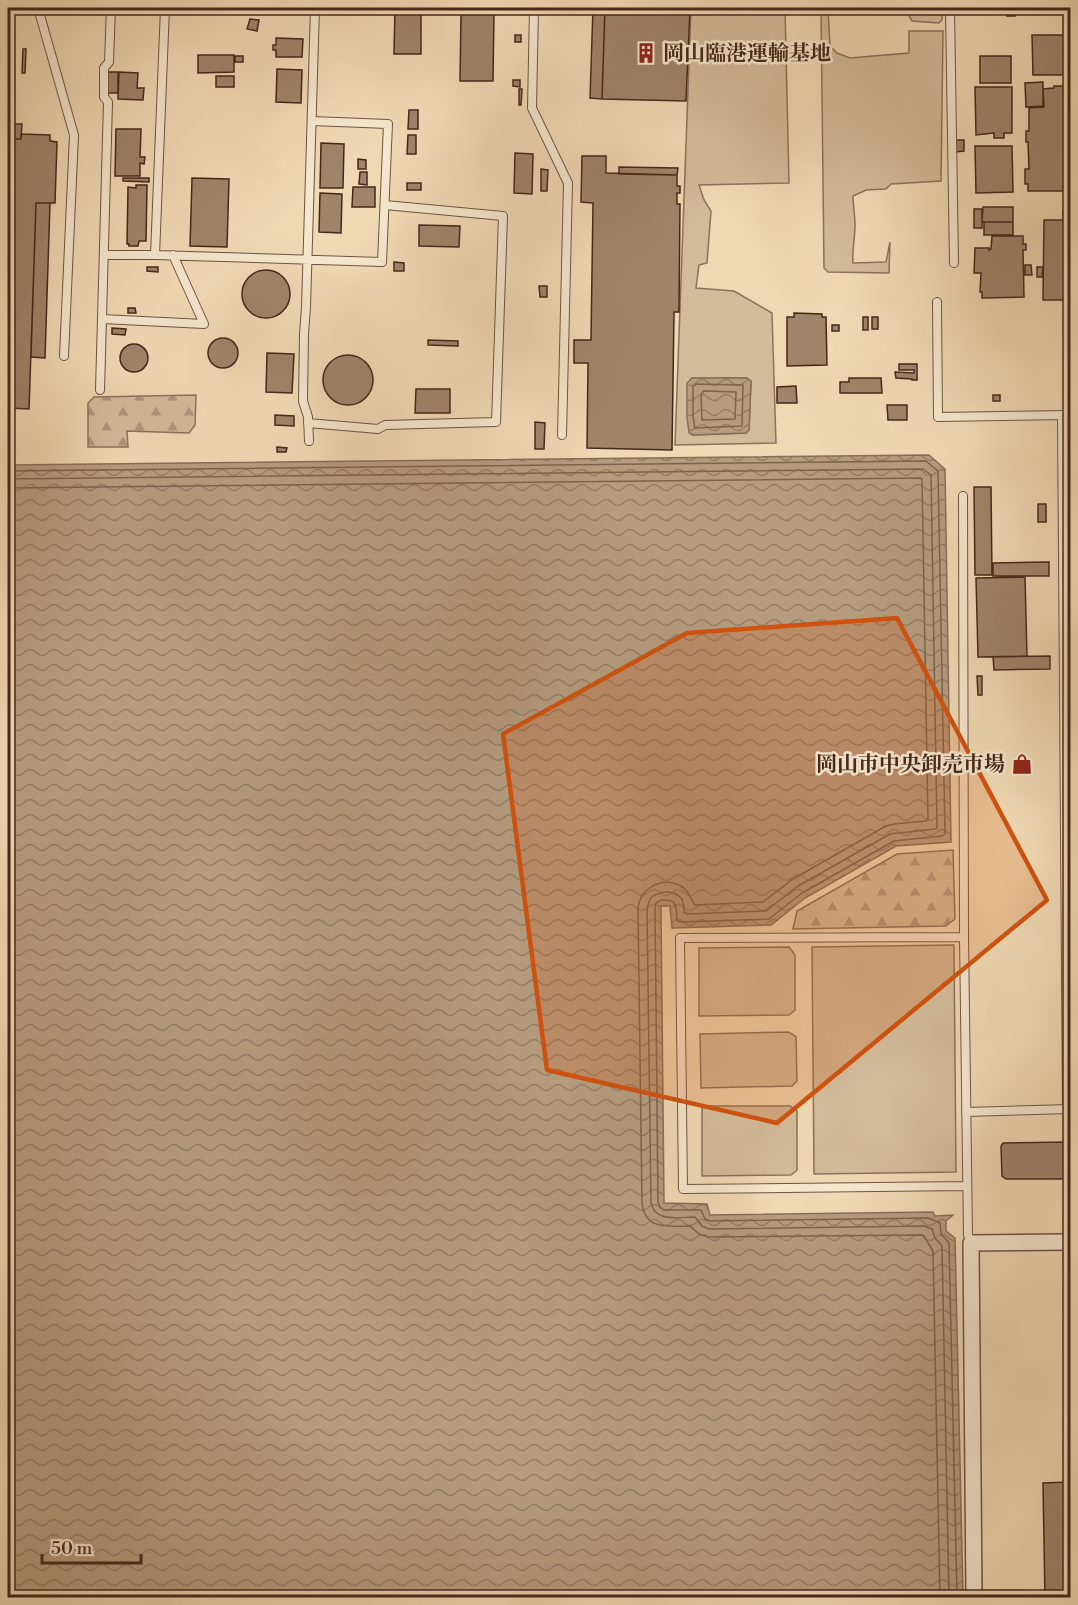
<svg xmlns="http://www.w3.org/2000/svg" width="1078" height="1605" font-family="'Libre Bodoni','Noto Serif JP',serif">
<defs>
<pattern id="forest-firs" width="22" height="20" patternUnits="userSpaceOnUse" patternTransform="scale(1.5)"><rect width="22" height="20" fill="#d2bb99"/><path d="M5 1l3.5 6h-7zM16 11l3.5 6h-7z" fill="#ac987c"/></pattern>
<pattern id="water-waves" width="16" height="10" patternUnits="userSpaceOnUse" patternTransform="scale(1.5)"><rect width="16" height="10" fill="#b59c7f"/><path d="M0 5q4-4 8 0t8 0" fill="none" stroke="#957f67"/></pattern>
</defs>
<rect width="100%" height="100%" fill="#efd9b3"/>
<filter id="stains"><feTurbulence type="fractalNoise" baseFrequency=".00333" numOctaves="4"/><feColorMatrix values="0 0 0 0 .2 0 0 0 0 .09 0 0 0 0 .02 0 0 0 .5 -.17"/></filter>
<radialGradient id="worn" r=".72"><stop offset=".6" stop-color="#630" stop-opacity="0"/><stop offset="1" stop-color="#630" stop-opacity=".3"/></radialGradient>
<path fill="#d2bb99" stroke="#8c715a" stroke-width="1.5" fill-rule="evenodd" d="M 691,8 L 785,8 L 789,183 L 699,185 L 704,200 L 711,211 L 707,263 L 699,265 L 696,288 L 734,291 L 772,313 L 776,443 L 675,445 ZM 692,378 L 747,378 L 751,381 L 749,430 L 746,433 L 693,435 Z
M 821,8 L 828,8 L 830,46 L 837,53 L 850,58 L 909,53 L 909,31 L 943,31 L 941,181 L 891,184 L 886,189 L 866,190 L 853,196 C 853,205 855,215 855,225 C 855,238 852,250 853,263 L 886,262 L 890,242 L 889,273 L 828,272 L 824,268 Z
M 909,8 L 942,8 L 942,20 L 939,23 L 912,21 L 909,16 Z
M 954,945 L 956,1172 L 814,1174 L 812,947 Z
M 789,947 L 795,955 L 795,1010 L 789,1015 L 699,1016 L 699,948 Z
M 789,1032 L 796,1037 L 797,1081 L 792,1086 L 701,1088 L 700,1034 Z
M 702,1106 L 790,1106 L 797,1111 L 797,1170 L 791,1175 L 702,1176 Z"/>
<path fill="url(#forest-firs)" stroke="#8c715a" stroke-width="1.5" d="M 196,395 L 195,425 L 189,433 L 127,431 L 128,447 L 88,447 L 88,403 L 94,397 Z
M 953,850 L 955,919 L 946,926 L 793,929 L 797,911 L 897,854 Z"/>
<path fill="url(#water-waves)" stroke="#886d57" stroke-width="1.5" d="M 692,378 L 747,378 L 751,381 L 749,430 L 746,433 L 693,435 L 689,433 L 687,417 L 687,383 Z
M 929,455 L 945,469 L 951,842 L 896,846 L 805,898 L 771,925 L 672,928 L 670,906 L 661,906 L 664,1203 L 707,1204 L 710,1215 L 933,1212 L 935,1216 L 953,1215 L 946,1221 L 946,1231 L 955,1238 L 963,1597 L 8,1597 L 8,465 Z"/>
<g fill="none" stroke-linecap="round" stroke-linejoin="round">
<path stroke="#7d624d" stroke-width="1.5" d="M 696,384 L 743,385 L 742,426 L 695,428 L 693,417 L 693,387 Z
M 704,391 L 736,392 L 735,419 L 702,420 L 701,394 Z
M 8,471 L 926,461 L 938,471 L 945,834 L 942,836 L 894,841 L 802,893 L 769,919 L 680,922 L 677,920 C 676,910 678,900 666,900 C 659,900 661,900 656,903 L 655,908 L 658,1202 L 660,1207 L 664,1210 L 701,1210 L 705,1219 L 711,1221 L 928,1218 L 940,1223 L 941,1234 L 949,1243 L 957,1598
M 8,479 L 923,469 L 931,475 L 937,828 L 935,829 L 890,834 L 798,886 L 766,911 L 687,914 L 684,912 C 684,907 684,902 681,898 C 673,889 657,891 650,899 L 647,908 L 651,1202 C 654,1223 679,1217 695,1217 L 702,1226 L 709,1229 L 925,1226 L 932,1229 L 935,1238 L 942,1246 L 949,1598
M 8,488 L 920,478 L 922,479 L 928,819 L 926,821 L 894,824 L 886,826 L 793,879 L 763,902 L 695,905 C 691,900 690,894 685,889 C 667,874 640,886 638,908 L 642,1203 C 645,1231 669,1226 690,1226 L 699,1234 L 708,1237 L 922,1235 L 924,1236 L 933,1251 L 940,1598"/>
</g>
<path fill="#9d846a" stroke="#45271b" stroke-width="1.5" d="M 258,8 L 282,8 L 273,11 L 267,11 Z
M 395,8 L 421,8 L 421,54 L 394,54 Z
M 593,8 L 605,8 L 602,99 L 590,98 Z
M 605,8 L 690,8 L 686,101 L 602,99 Z
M 997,8 L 1023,8 L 1023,10 L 997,11 Z
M 1007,11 L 1015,11 L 1015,16 L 1007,16 Z
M 461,13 L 494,13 L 493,81 L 460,81 Z
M 250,19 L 259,20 L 257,31 L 247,29 Z
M 515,35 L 521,35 L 521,42 L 515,42 Z
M 1032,35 L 1067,35 L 1067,75 L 1033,75 Z
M 276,38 L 303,39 L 302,57 L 276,57 L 276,50 L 273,50 L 273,45 L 276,45 Z
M 23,49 L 26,49 L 25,73 L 22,73 Z
M 198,55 L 234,55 L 234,72 L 198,73 Z
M 235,56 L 243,56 L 243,62 L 235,62 Z
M 980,56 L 1011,56 L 1011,83 L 980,83 Z
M 277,69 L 302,70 L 301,103 L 276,102 Z
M 107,72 L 118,72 L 118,93 L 107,93 Z
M 119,72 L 138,73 L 137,88 L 144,88 L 143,100 L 118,99 Z
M 216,76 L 234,76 L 234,87 L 216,87 Z
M 513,80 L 520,80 L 520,87 L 513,86 Z
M 1043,82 L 1043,106 L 1026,107 L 1025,83 Z
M 1054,86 L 1070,86 L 1070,191 L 1028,191 L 1028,184 L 1025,184 L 1025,169 L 1029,169 L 1028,142 L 1026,142 L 1026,131 L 1029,131 L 1029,108 L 1044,107 L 1043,89 L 1054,88 Z
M 975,87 L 1012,87 L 1012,133 L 1004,133 L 1004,138 L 994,138 L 994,133 L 976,135 Z
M 519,89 L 522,89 L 521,105 L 519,105 Z
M 409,110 L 418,110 L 418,129 L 408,129 Z
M 8,124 L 22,124 L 21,139 L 8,139 Z
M 116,129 L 141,129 L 140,157 L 145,157 L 144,164 L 140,163 L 140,176 L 115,176 Z
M 21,134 L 50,135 L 50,141 L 57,142 L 55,203 L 36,203 L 29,409 L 8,408 L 8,139 L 21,139 Z
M 408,135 L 416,135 L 416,154 L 407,154 Z
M 955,140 L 964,140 L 964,151 L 955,152 Z
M 321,143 L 344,144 L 343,188 L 320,188 Z
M 975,146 L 1012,146 L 1013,192 L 976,193 Z
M 515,153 L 533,154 L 532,194 L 514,193 Z
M 582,156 L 606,156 L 606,173 L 677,175 L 677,186 L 680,186 L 680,193 L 677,193 L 677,204 L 680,204 L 679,312 L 674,312 L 672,450 L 587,448 L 588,363 L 574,363 L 574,340 L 591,340 L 593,203 L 581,202 Z
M 358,159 L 366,160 L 366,169 L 358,169 Z
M 619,167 L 678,168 L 677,175 L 619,174 Z
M 541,169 L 548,170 L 547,191 L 541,191 Z
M 360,172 L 367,172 L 367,185 L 359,184 Z
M 123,178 L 149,178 L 149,182 L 123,181 Z
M 192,178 L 229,179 L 227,247 L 190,246 Z
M 407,183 L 421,183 L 421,190 L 407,190 Z
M 136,185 L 147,185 L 146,241 L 139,241 L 138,246 L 129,246 L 129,244 L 127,244 L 128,187 L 136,188 Z
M 353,187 L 375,187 L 375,207 L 352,207 Z
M 320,193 L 342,194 L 341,233 L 319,232 Z
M 36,203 L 50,203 L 45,358 L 31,357 Z
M 983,207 L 1013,207 L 1013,222 L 982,222 Z
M 974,209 L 982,209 L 982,228 L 974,228 Z
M 1063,211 L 1070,211 L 1070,220 L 1063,220 Z
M 1044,220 L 1070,220 L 1070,300 L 1043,300 Z
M 984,222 L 1013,222 L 1013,235 L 984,235 Z
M 419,225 L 460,226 L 459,247 L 419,246 Z
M 992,236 L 1023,236 L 1023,244 L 1026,244 L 1026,250 L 1023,250 L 1024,297 L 982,298 L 982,292 L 980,292 L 981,273 L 974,273 L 975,248 L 989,248 L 989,250 L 991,249 Z
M 394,262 L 404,263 L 404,271 L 394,271 Z
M 1025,265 L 1031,265 L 1032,275 L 1025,275 Z
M 147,267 L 158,267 L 158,272 L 147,271 Z
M 1037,267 L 1043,267 L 1042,277 L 1037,277 Z
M242 294a24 24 0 1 1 48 0a24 24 0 1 1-48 0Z
M 539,286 L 547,286 L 547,297 L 540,297 Z
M 128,308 L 135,308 L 136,313 L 128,313 Z
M 794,313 L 822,314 L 822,317 L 826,317 L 827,365 L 787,366 L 787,317 L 794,317 Z
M 863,317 L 868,317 L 868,330 L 863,330 Z
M 872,317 L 878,317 L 878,329 L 872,329 Z
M 832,325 L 839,325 L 839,331 L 832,331 Z
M 112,328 L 126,329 L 125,335 L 112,334 Z
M208 353a15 15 0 1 1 30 0a15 15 0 1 1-30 0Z
M 428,340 L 458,341 L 458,346 L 428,345 Z
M120 358a14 14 0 1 1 28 0a14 14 0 1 1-28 0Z
M 267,353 L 294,354 L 292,393 L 266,392 Z
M323 380a25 25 0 1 1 50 0a25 25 0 1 1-50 0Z
M 899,364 L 917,364 L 917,380 L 912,380 L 912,379 L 896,378 L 895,372 L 914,373 L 914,370 L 899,370 Z
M 849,378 L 881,378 L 882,393 L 840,393 L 840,382 L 849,382 Z
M 796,386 L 797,403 L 777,403 L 777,387 Z
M 416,389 L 450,389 L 450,413 L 415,413 Z
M 993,395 L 1000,395 L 1000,401 L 993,401 Z
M 887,405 L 907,405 L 907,420 L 888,420 Z
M 275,415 L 294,416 L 294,426 L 275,425 Z
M 535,422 L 545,423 L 544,449 L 535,449 Z
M 277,447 L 287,448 L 286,452 L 277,452 Z
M 974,487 L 991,487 L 992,575 L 975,575 Z
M 1038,504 L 1046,504 L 1046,522 L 1038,522 Z
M 1049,562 L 1049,576 L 993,576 L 993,563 Z
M 1025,577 L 1027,656 L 978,657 L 976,578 Z
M 1050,656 L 1050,669 L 994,670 L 993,657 Z
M 977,676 L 982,676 L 982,695 L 978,695 Z
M 1070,1142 L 1070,1179 L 1006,1179 L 1002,1176 L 1001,1146 L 1003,1143 Z
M 1070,1482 L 1070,1598 L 1045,1598 L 1043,1483 Z"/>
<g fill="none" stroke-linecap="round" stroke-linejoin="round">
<g stroke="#705441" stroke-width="10">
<path id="service" d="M 38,8 L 74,135 L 64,356
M 534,8 L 532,108 L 568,183 L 562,435
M 950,8 L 954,263
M 104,255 L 155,255 L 382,262 L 388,124 L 312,121
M 155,255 L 165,8
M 937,302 L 938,417 L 1070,415
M 102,319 L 204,324 L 173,255
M 100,390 L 108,102 L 104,97 L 104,68 L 109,62 L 111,8
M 1062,415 L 1067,1109
M 308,423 L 378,429 L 385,425 L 496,422 L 503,216 L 385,205
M 309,441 L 308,417 L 303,401 L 304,334 L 306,307 L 315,8
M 963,496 L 964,937 L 968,1235 L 971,1243
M 964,937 L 680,938 L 683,1189 L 967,1186
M 966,1112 L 1070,1109"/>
</g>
<g stroke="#705441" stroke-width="18">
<path id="minor" d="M 974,1598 L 971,1243 L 1070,1242"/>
</g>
<use href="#service" stroke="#f5e6ce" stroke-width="8"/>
<use href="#minor" stroke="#f5e6ce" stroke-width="15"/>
</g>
<path fill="#d0520e" fill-opacity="0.2" stroke="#d0520e" stroke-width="4.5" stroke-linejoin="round" d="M 897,618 L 1047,900 L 777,1123 L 547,1070 L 503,734 L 687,633 Z"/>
<defs>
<g id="building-bare" transform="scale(1.62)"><path d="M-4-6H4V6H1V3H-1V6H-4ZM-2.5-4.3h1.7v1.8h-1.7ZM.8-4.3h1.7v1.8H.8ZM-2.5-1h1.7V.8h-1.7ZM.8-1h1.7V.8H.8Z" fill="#8f2418" stroke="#f5e6ce" stroke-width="2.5" paint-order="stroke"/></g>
<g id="shop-bare" transform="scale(1.62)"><path d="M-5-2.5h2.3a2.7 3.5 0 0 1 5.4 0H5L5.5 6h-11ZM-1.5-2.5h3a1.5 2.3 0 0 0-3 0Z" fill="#8f2418" stroke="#f5e6ce" stroke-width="2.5" paint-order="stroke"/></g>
</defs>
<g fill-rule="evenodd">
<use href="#building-bare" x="646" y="53"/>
<use href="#shop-bare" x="1022" y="764"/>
</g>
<g text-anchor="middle" stroke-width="5" stroke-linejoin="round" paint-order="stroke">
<g font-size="21" font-weight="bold" fill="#45271b" stroke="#f5e6ce" text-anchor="start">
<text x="663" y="60">岡山臨港運輸基地</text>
<text x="1005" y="771" text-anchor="end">岡山市中央卸売市場</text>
</g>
</g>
<rect width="1078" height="1605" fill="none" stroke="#efd9b3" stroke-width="30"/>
<rect x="9" y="9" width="1060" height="1587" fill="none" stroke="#45271b" stroke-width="3"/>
<rect x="15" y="15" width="1048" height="1575" fill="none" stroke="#45271b" stroke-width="1.5"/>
<path d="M42 1554v9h99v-9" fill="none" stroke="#45271b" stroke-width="3"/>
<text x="51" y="1554" font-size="18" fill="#45271b" stroke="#f5e6ce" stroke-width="4.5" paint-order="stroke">50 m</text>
<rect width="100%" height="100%" filter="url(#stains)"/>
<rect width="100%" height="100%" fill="url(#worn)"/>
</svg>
